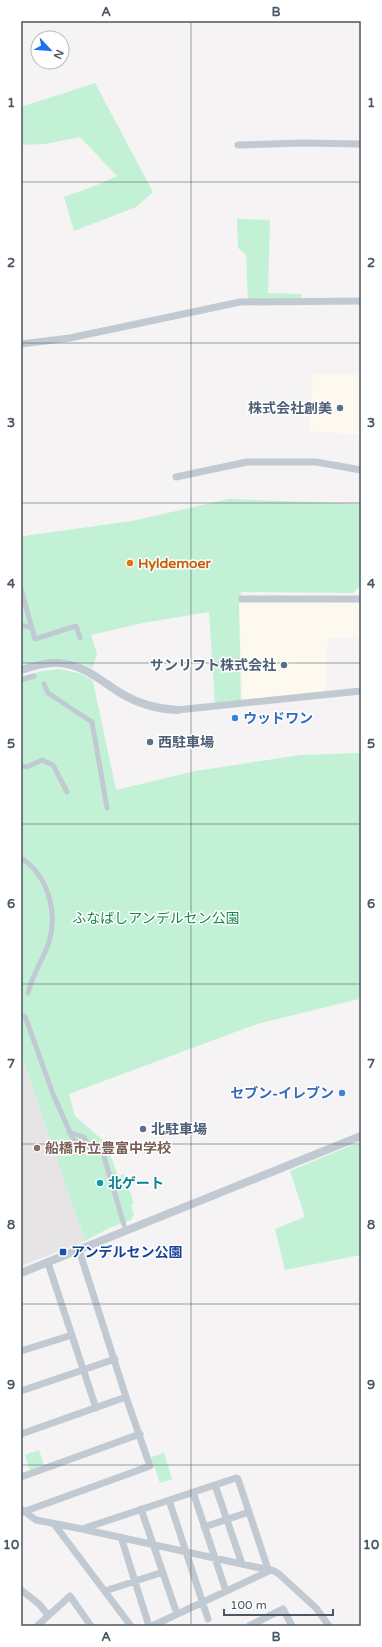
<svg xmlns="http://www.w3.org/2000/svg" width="382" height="1647" font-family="'Varela Round','Noto Sans JP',sans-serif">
<rect width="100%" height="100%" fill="#f5f3f3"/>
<path fill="#fdf9ef" d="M 313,374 L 361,375 L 361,435 L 309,431 Z
M 246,601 L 361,603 L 361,637 L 328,637 L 325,691 L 243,700 L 239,604 Z"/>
<path fill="#e6e4e5" d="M 21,1054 L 85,1241 L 21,1266 Z"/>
<path fill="#c3f1d5" d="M 95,83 L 153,192 L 136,207 L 74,231 L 64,197 L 97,185 L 117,176 L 80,137 L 45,144 L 21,145 L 21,107 Z
M 237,219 L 270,220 L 268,293 L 302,294 L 301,299 L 248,299 L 246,254 L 238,248 Z
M 229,499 L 361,504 L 361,585 L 353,593 L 241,592 L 239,604 L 241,703 L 215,704 L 209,612 L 143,623 L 91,635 L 97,654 L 92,668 C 66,656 47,658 21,665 L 21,537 L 31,535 L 132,521 Z
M 59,669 L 82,674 L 93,681 L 116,790 L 195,771 L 301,755 L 361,753 L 359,999 L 257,1024 L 69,1094 L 75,1116 L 106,1143 L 118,1176 L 124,1174 L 134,1204 L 131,1205 L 134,1214 L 131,1220 L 109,1228 L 85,1241 L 21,1054 L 21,676 L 43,671 Z
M 352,1145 L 361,1145 L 361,1255 L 285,1270 L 275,1229 L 305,1217 L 290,1171 Z
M 39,1450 L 44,1465 L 30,1470 L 25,1455 Z
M 164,1453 L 172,1479 L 160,1483 L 151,1457 Z"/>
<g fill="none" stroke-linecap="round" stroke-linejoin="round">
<path stroke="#c1cad2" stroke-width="5" d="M 21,589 L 35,639 L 76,626 L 80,638
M 21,625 L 32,628
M 21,680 L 34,676
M 44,684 L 48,693 L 92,722 L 107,808
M 21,766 L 27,767 L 42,760 L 53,765 L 67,792
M 21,858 C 48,875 58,913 49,942 C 43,960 32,975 28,993
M 25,1016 L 53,1094 L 73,1139 C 81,1147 94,1146 103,1153 L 124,1225
M 69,1132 L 84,1137 L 89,1147"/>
<path stroke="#c1cad2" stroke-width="7" d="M 238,145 L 303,143 L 361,144
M 21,344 L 70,338 L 240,302 L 361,301
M 176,477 L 247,462 L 316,462 L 361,470
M 242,599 L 361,599
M 177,710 L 361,691
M 79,1250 L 126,1397
M 48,1263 L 96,1408
M 21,1351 L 72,1335
M 21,1391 L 115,1359
M 21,1434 L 126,1397 L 150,1466 L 23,1512
M 21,1477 L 140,1434
M 215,1485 L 242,1564
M 193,1492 L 226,1591
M 169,1500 L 208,1619
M 21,1509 L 36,1520 L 82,1529 L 274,1571 L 279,1574 L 316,1608 L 329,1626
M 141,1509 L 177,1614
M 54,1524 L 131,1626
M 204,1527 L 249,1512
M 82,1529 L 236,1478 L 238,1479 L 268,1569
M 121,1537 L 149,1626
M 21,1590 L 39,1604 L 48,1615
M 105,1591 L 163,1572
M 37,1626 L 70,1596 L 91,1626
M 152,1626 L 271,1570
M 249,1626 L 283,1609 L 292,1626"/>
<path stroke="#c1cad2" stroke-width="8" d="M 21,670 C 34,666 47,662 60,663 C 85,665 102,682 122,694 C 139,704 158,709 177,710
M 21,1273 L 361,1136"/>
</g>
<path fill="none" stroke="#4a5661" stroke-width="1" stroke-opacity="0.55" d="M 191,21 L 191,1626M 21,182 L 361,182M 21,343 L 361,343M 21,503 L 361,503M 21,663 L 361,663M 21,824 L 361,824M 21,984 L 361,984M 21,1144 L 361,1144M 21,1304 L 361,1304M 21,1465 L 361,1465"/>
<g fill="#5c6f8a" stroke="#fff" stroke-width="1.5">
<circle cx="340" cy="408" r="4"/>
<circle cx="284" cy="665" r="4"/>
<circle cx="150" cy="742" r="4"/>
<circle cx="143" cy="1129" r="4"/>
</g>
<circle fill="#e8710a" stroke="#fff" stroke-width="1.5" cx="130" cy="563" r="4"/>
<g fill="#3f7fe0" stroke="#fff" stroke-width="1.5">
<circle cx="235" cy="718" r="4"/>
<circle cx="342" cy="1093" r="4"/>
</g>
<circle fill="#8d6e63" stroke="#fff" stroke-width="1.5" cx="37" cy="1148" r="4"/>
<circle fill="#0f9aa8" stroke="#fff" stroke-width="1.5" cx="100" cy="1183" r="4"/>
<rect fill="#1a4fb4" stroke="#fff" stroke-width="1.5" x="59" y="1248" width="8" height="8" rx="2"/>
<g text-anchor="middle" stroke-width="3" stroke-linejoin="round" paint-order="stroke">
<g font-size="14" font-weight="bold" fill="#4e5e75" stroke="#fff" text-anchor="end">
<text x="332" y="413">株式会社創美</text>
<text x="276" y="670">サンリフト株式会社</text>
<text x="158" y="747" text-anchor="start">西駐車場</text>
<text x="151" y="1134" text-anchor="start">北駐車場</text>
</g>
<g font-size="14" font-weight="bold" fill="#c56008" stroke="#fff" text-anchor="start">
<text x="138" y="568">Hyldemoer</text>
</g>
<g font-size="14" font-weight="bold" fill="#366cbe" stroke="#fff" text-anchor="start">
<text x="243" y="723">ウッドワン</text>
<text x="334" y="1098" text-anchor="end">セブン-イレブン</text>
</g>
<g font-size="14" fill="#17864f" stroke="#fff">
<text x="156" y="923">ふなばしアンデルセン公園</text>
</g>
<g font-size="14" font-weight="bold" fill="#785e54" stroke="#fff" text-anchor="start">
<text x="45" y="1153">船橋市立豊富中学校</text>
</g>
<g font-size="14" font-weight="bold" fill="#0d838f" stroke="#fff" text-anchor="start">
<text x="108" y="1188">北ゲート</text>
</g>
<g font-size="14" font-weight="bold" fill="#164399" stroke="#fff" text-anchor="start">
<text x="71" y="1257">アンデルセン公園</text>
</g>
</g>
<rect width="382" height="1647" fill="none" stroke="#ffffff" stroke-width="44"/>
<g transform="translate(50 50) rotate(116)"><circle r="19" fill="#ffffff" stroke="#b7bbc0"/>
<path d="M0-3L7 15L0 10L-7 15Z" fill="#1a73e8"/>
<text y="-6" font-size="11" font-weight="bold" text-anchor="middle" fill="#4a5661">N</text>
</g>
<path d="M224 1609v6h109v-6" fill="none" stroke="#4a5661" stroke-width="2"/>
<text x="230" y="1609" font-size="12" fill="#4a5661" stroke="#ffffff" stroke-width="3" paint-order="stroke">100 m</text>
<rect x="22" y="22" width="338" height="1603" fill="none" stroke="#4a5661" stroke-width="1.5"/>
<g font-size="13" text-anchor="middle" font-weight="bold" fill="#4a5661">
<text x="106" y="16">A</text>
<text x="276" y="16">B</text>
<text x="11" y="107">1</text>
<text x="371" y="107">1</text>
<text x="11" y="267">2</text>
<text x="371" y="267">2</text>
<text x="11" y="427">3</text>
<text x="371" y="427">3</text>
<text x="11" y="588">4</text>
<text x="371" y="588">4</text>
<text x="11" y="748">5</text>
<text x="371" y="748">5</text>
<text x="11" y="908">6</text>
<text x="371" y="908">6</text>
<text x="11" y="1068">7</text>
<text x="371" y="1068">7</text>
<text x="11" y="1229">8</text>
<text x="371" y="1229">8</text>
<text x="11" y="1389">9</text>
<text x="371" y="1389">9</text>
<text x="11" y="1549">10</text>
<text x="371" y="1549">10</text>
<text x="106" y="1641">A</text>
<text x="276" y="1641">B</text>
</g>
</svg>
